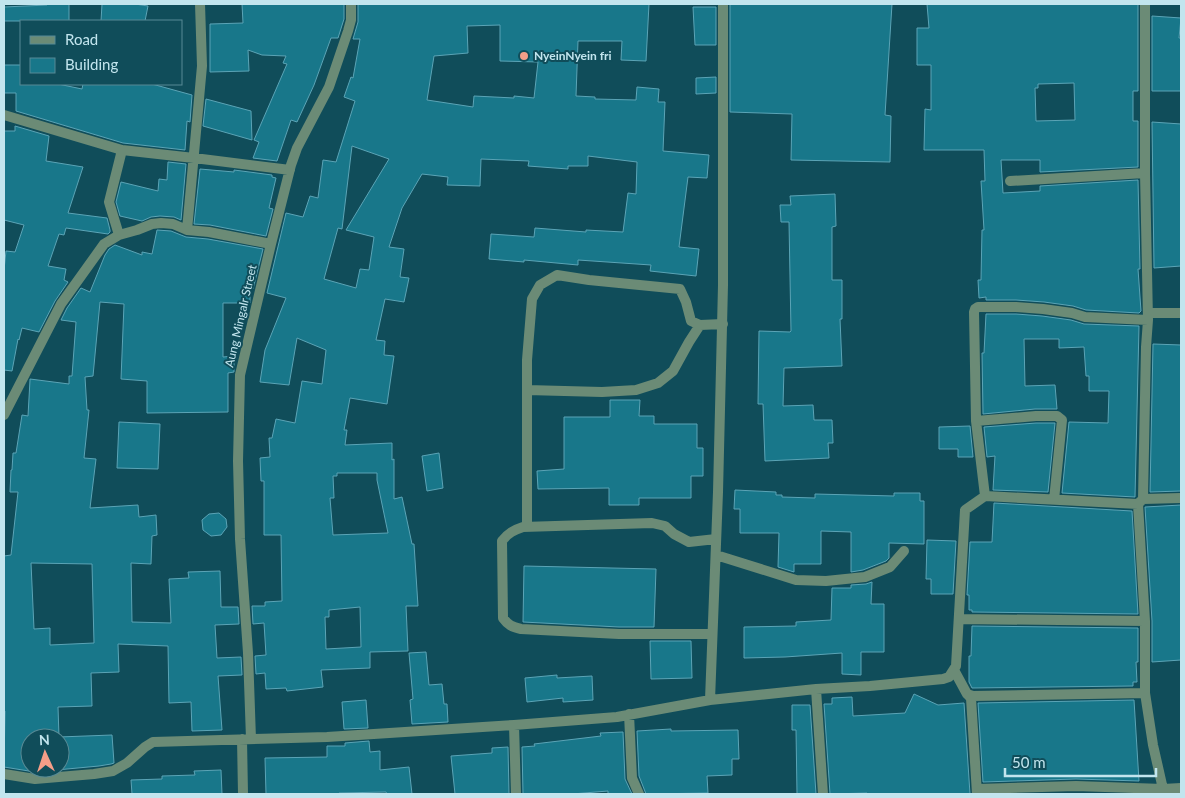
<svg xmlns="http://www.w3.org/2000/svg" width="1185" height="798" font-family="Lato,sans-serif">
<rect width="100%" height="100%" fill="#104d5a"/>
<path fill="#18778a" stroke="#5ba4b6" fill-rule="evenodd" d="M 47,4 L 69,4 L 69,21 L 4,21 L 4,7 L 47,5 Z
M 102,4 L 135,4 L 148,6 L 145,21 L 101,21 Z
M 242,4 L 344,4 L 344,19 L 338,38 L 331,38 L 314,85 L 297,122 L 291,120 L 277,161 L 253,158 L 259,142 L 254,140 L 287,64 L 283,63 L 286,56 L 262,55 L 248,50 L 249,71 L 210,72 L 210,24 L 243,23 Z
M 358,4 L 649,4 L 646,61 L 621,60 L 622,41 L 578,41 L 576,96 L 595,97 L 595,99 L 636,100 L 637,87 L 659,89 L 658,102 L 665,102 L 663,151 L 709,155 L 707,178 L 688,177 L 679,247 L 699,249 L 696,276 L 650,271 L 651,265 L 578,260 L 578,265 L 524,260 L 524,262 L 489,259 L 491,234 L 534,237 L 535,228 L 586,232 L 586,230 L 623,232 L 628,193 L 636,194 L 637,162 L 588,156 L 588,166 L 568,166 L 568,169 L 528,166 L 529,161 L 481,159 L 480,186 L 447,185 L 448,177 L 422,174 L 402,208 L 389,247 L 404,249 L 400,277 L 409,278 L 404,302 L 385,299 L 376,340 L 385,341 L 384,355 L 394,356 L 387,404 L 350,398 L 344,430 L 347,430 L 345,445 L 392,443 L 392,460 L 394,459 L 394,499 L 402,497 L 412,544 L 414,544 L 418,606 L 406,606 L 408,651 L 370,652 L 370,668 L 321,670 L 323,687 L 287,691 L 286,688 L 266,689 L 265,673 L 256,674 L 255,656 L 266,655 L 264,623 L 253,624 L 252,606 L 265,606 L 265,602 L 282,601 L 281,535 L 264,535 L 264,481 L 261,481 L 260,458 L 270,457 L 269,438 L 272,438 L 276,419 L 295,423 L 302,381 L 322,384 L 326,350 L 297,338 L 289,385 L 260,382 L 265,350 L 286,298 L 267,293 L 286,213 L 303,217 L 310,196 L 318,198 L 323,160 L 336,162 L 355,101 L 344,97 L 351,77 L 353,78 L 360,39 L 353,39 L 358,22 ZM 500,25 L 500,61 L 538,62 L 534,98 L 514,96 L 514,98 L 474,96 L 473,107 L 427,100 L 434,56 L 468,53 L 467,26 ZM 352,146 L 389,159 L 346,230 L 374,237 L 369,270 L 360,269 L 356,288 L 324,279 L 338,228 L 342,229 ZM 337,473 L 377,473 L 377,480 L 388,533 L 333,535 L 330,498 L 334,498 L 333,476 L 337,476 ZM 360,607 L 361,647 L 326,649 L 325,617 L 329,617 L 329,610 Z
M 730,4 L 892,4 L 885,115 L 891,116 L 890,162 L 791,160 L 792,114 L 730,112 Z
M 927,4 L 1138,4 L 1138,91 L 1133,91 L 1133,121 L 1138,121 L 1138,167 L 1040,172 L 1040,160 L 1001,160 L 1003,193 L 1040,191 L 1040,186 L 1138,180 L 1140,269 L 1138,269 L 1141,311 L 1139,313 L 1086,310 L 1073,306 L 1044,302 L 1016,300 L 986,300 L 986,297 L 979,298 L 978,280 L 981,280 L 982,230 L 984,230 L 981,181 L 985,181 L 984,150 L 924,150 L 925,109 L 931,110 L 931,65 L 917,65 L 917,28 L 929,28 ZM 1074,83 L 1075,120 L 1036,121 L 1035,88 L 1038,88 L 1038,84 Z
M 693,7 L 716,7 L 716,45 L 695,45 Z
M 1152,16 L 1181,18 L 1179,38 L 1181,38 L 1181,91 L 1152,91 Z
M 4,65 L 21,65 L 21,84 L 58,84 L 82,89 L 83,84 L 152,84 L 192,95 L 190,122 L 187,121 L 185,150 L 123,143 L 16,111 L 16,93 L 4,93 Z
M 716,77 L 716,93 L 696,94 L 696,78 Z
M 206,99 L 251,111 L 252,140 L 203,126 Z
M 1152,122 L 1181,124 L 1181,266 L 1154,268 Z
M 15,126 L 49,136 L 46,161 L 83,167 L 68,213 L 107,218 L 110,230 L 110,232 L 108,234 L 66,228 L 64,235 L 59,234 L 48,266 L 66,269 L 64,280 L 68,282 L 55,301 L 39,332 L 22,328 L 19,340 L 18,339 L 12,371 L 4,370 L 4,270 L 6,251 L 15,252 L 24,225 L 4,220 L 4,131 L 15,131 Z
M 168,162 L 186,164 L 181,220 L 174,217 L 160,216 L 151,217 L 142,221 L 120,216 L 116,202 L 121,182 L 158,191 L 159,179 L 167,180 Z
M 200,169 L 234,172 L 234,170 L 272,175 L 272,177 L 276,178 L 269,208 L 273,209 L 266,236 L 210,225 L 194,224 Z
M 835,194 L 836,226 L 832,227 L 832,280 L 842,280 L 842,319 L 840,319 L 842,366 L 784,368 L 783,406 L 813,405 L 814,420 L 832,420 L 833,443 L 828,443 L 829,458 L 765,461 L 763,404 L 758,404 L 759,331 L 790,332 L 791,331 L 789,222 L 781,222 L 780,205 L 791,205 L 790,196 Z
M 157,230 L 171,231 L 186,237 L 208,239 L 263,249 L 253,289 L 250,288 L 250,303 L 223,303 L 223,357 L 234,356 L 234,372 L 228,373 L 228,412 L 147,413 L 147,381 L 121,379 L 124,304 L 100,302 L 93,376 L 85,377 L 87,410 L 89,410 L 84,458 L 96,459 L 90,508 L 138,505 L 139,517 L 156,515 L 157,535 L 152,536 L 151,564 L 131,563 L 132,622 L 171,623 L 169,579 L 189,578 L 188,572 L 220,571 L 221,607 L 238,607 L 239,624 L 215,625 L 217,658 L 241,657 L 242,675 L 218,676 L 222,730 L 192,731 L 191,702 L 169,703 L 168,646 L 118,644 L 119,672 L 91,673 L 92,706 L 58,707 L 59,737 L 112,735 L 114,763 L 111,764 L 99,766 L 35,772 L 4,767 L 5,711 L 4,711 L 4,556 L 11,555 L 18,492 L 10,492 L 11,470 L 12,470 L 13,453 L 16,453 L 22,415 L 28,416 L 30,380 L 30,379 L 69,384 L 69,376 L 72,376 L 76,322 L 61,320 L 67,308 L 81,288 L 90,292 L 105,255 L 109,249 L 115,245 L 142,255 L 142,252 L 152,254 ZM 31,563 L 92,564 L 94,643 L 50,645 L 50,628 L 34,629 ZM 30,738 L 60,738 L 60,768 L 30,768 Z
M 986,314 L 1016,314 L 1042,316 L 1071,320 L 1084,324 L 1139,326 L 1135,497 L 1062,493 L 1069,422 L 1108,423 L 1109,391 L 1089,391 L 1089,376 L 1086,376 L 1084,347 L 1059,348 L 1059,339 L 1024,339 L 1025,386 L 1055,385 L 1057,409 L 1035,409 L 983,414 L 982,353 L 984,353 Z
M 1153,344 L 1181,345 L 1181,491 L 1150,492 Z
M 610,400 L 640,400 L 639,416 L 654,416 L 654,424 L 697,424 L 697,448 L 703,448 L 703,476 L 691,476 L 691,498 L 639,498 L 639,505 L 609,505 L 609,488 L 538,489 L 537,471 L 564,469 L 564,417 L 610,417 Z
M 119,422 L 160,424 L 158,469 L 117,468 Z
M 1036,423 L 1055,423 L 1048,492 L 993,490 L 995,456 L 987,457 L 984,427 Z
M 970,426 L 973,457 L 958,457 L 958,449 L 939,449 L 939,427 Z
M 439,453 L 443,488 L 427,491 L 422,456 Z
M 735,490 L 776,492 L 776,495 L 782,495 L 782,497 L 815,498 L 815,494 L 894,496 L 894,493 L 920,493 L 920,501 L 924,501 L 924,544 L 889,543 L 889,558 L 886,561 L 863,570 L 851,572 L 851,532 L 821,531 L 821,564 L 794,564 L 794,572 L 778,567 L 779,533 L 740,533 L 740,509 L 734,509 Z
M 994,503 L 1132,511 L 1138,614 L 972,612 L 972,610 L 969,610 L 969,595 L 967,595 L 970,542 L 992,542 Z
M 1181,505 L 1181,660 L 1152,662 L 1152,621 L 1145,507 Z
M 219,513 L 226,519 L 227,527 L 221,535 L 211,536 L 203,530 L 202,520 L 209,514 Z
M 927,540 L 956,541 L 953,594 L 931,594 L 931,579 L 926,579 Z
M 524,566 L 656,569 L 654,627 L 619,627 L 523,622 Z
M 872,582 L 871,604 L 884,604 L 884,652 L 861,652 L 861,675 L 842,674 L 842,653 L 785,657 L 744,658 L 744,627 L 796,626 L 796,622 L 831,620 L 832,588 L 851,588 L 851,585 L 866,584 Z
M 972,626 L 1138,628 L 1138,662 L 1136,662 L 1137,682 L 1133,682 L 1133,686 L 972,688 L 969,682 L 969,656 L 971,656 Z
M 650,641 L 691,641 L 692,678 L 651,679 Z
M 426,652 L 429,685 L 442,684 L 444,704 L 447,704 L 448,722 L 412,724 L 410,700 L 413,699 L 409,653 Z
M 557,675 L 557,678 L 592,676 L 593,700 L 563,702 L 563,698 L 527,702 L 525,678 Z
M 914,694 L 938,705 L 964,703 L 970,794 L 867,794 L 867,793 L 830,794 L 824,704 L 832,704 L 832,698 L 852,697 L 853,716 L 905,713 Z
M 366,700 L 368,728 L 344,729 L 342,702 Z
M 1134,700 L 1139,781 L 1076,779 L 983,782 L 978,703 Z
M 792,705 L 810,705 L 816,794 L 797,794 L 796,730 L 792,730 Z
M 671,729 L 671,731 L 738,730 L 739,759 L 732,759 L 732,775 L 707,776 L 708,793 L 646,794 L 639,776 L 637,731 Z
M 623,732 L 625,779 L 632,794 L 608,794 L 608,791 L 572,794 L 523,794 L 522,747 L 535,746 L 534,744 L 601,736 L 600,733 Z
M 369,741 L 370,752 L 380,751 L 380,770 L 409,767 L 412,794 L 387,794 L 386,792 L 339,793 L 339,794 L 266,794 L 265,758 L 327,757 L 327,746 L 345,746 L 345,743 Z
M 508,747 L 509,794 L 455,794 L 451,756 L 492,753 L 492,748 Z
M 221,770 L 222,794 L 132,794 L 131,780 L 162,779 L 162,776 L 195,775 L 194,771 Z"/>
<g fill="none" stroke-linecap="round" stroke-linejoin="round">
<path stroke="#6b8b76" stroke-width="10" d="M 1145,4 L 1145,173 L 1148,320 L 1146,347 L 1143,499 L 1138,504 L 1145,621 L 1145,693 L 1153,745 L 1163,789
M 4,115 L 122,150 L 109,202 L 119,235
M 122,150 L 194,158 L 290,170
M 1010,181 L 1145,173
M 187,230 L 202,66 L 200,4
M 1148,313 L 1181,313
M 527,390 L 602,392 L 636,390 L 658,383 L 673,371 L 689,342 L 700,325
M 4,415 L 61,304 L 104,244 L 119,235 L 137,230 L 152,224 L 161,223 L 173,224 L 187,230 L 209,232 L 271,244
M 976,421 L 1036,416 L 1057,416 L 1062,420 L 1054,500
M 985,496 L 976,421 L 974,312 L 975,309 L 978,307 L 1016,307 L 1043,309 L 1072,313 L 1085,317 L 1148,320
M 1143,499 L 1181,498
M 527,527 L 527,360 L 532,299 L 540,285 L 557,275 L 589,280 L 680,289 L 686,302 L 691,321 L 700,325 L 723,324
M 716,555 L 796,580 L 826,581 L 865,577 L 890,567 L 904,551
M 959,619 L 1145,621
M 712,634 L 619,634 L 521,629 C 512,627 508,625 503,618 L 502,541 C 508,533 514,530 523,527 L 652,523 L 665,526 L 674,534 L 689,542 L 716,539
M 954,670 L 967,694
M 816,689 L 823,794
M 710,700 L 718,492 L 723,285 L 723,4
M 629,714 L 632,778 L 639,794
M 514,725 L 516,794
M 242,739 L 243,794
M 251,739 L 248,653 L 240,539 L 238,461 L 240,375 L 271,244 L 291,165 L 297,148 L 329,87 L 348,31 L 351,20 L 351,4
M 4,774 L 35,779 L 94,774 L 113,771 L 127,763 L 145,747 L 153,742 L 327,737 L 514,725 L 617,717 L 710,700 L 816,689 L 870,686 L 943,679 L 949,677 L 956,666 L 965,510 L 985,496 L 1138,504
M 977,789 L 1076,786 L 1163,789 L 1181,788
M 977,794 L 971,698 L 967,694 L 973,696 L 1145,693"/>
</g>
<circle fill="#f49e88" stroke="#104d5a" stroke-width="2" cx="524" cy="56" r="5"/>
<g text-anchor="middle" stroke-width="4" stroke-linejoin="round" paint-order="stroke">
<g font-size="12" font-weight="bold" fill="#c2e5ee" stroke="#104d5a" text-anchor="start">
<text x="534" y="60">NyeinNyein fri</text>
</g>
<g font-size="12" fill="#c2e5ee" stroke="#104d5a">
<text transform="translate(241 316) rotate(-77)" y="4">Aung Mingalr Street</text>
</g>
</g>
<rect width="1185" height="798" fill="none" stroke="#c2e5ee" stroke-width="10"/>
<rect x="20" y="20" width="162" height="65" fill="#104d5a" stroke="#578a95"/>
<rect x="30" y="36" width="25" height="8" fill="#6b8b76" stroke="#578a95"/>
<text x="65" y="45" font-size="15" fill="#c2e5ee">Road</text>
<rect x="30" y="58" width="25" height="15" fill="#18778a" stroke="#578a95"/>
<text x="65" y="70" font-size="15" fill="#c2e5ee">Building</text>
<g transform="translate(45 753) rotate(357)"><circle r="24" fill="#104d5a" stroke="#578a95"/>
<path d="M0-4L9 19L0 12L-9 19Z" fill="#f49e88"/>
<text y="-8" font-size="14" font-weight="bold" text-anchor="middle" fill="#c2e5ee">N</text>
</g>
<path d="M1005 768v8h151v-8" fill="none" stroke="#c2e5ee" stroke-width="2.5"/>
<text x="1012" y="768" font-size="15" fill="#c2e5ee" stroke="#104d5a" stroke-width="4" paint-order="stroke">50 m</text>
</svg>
